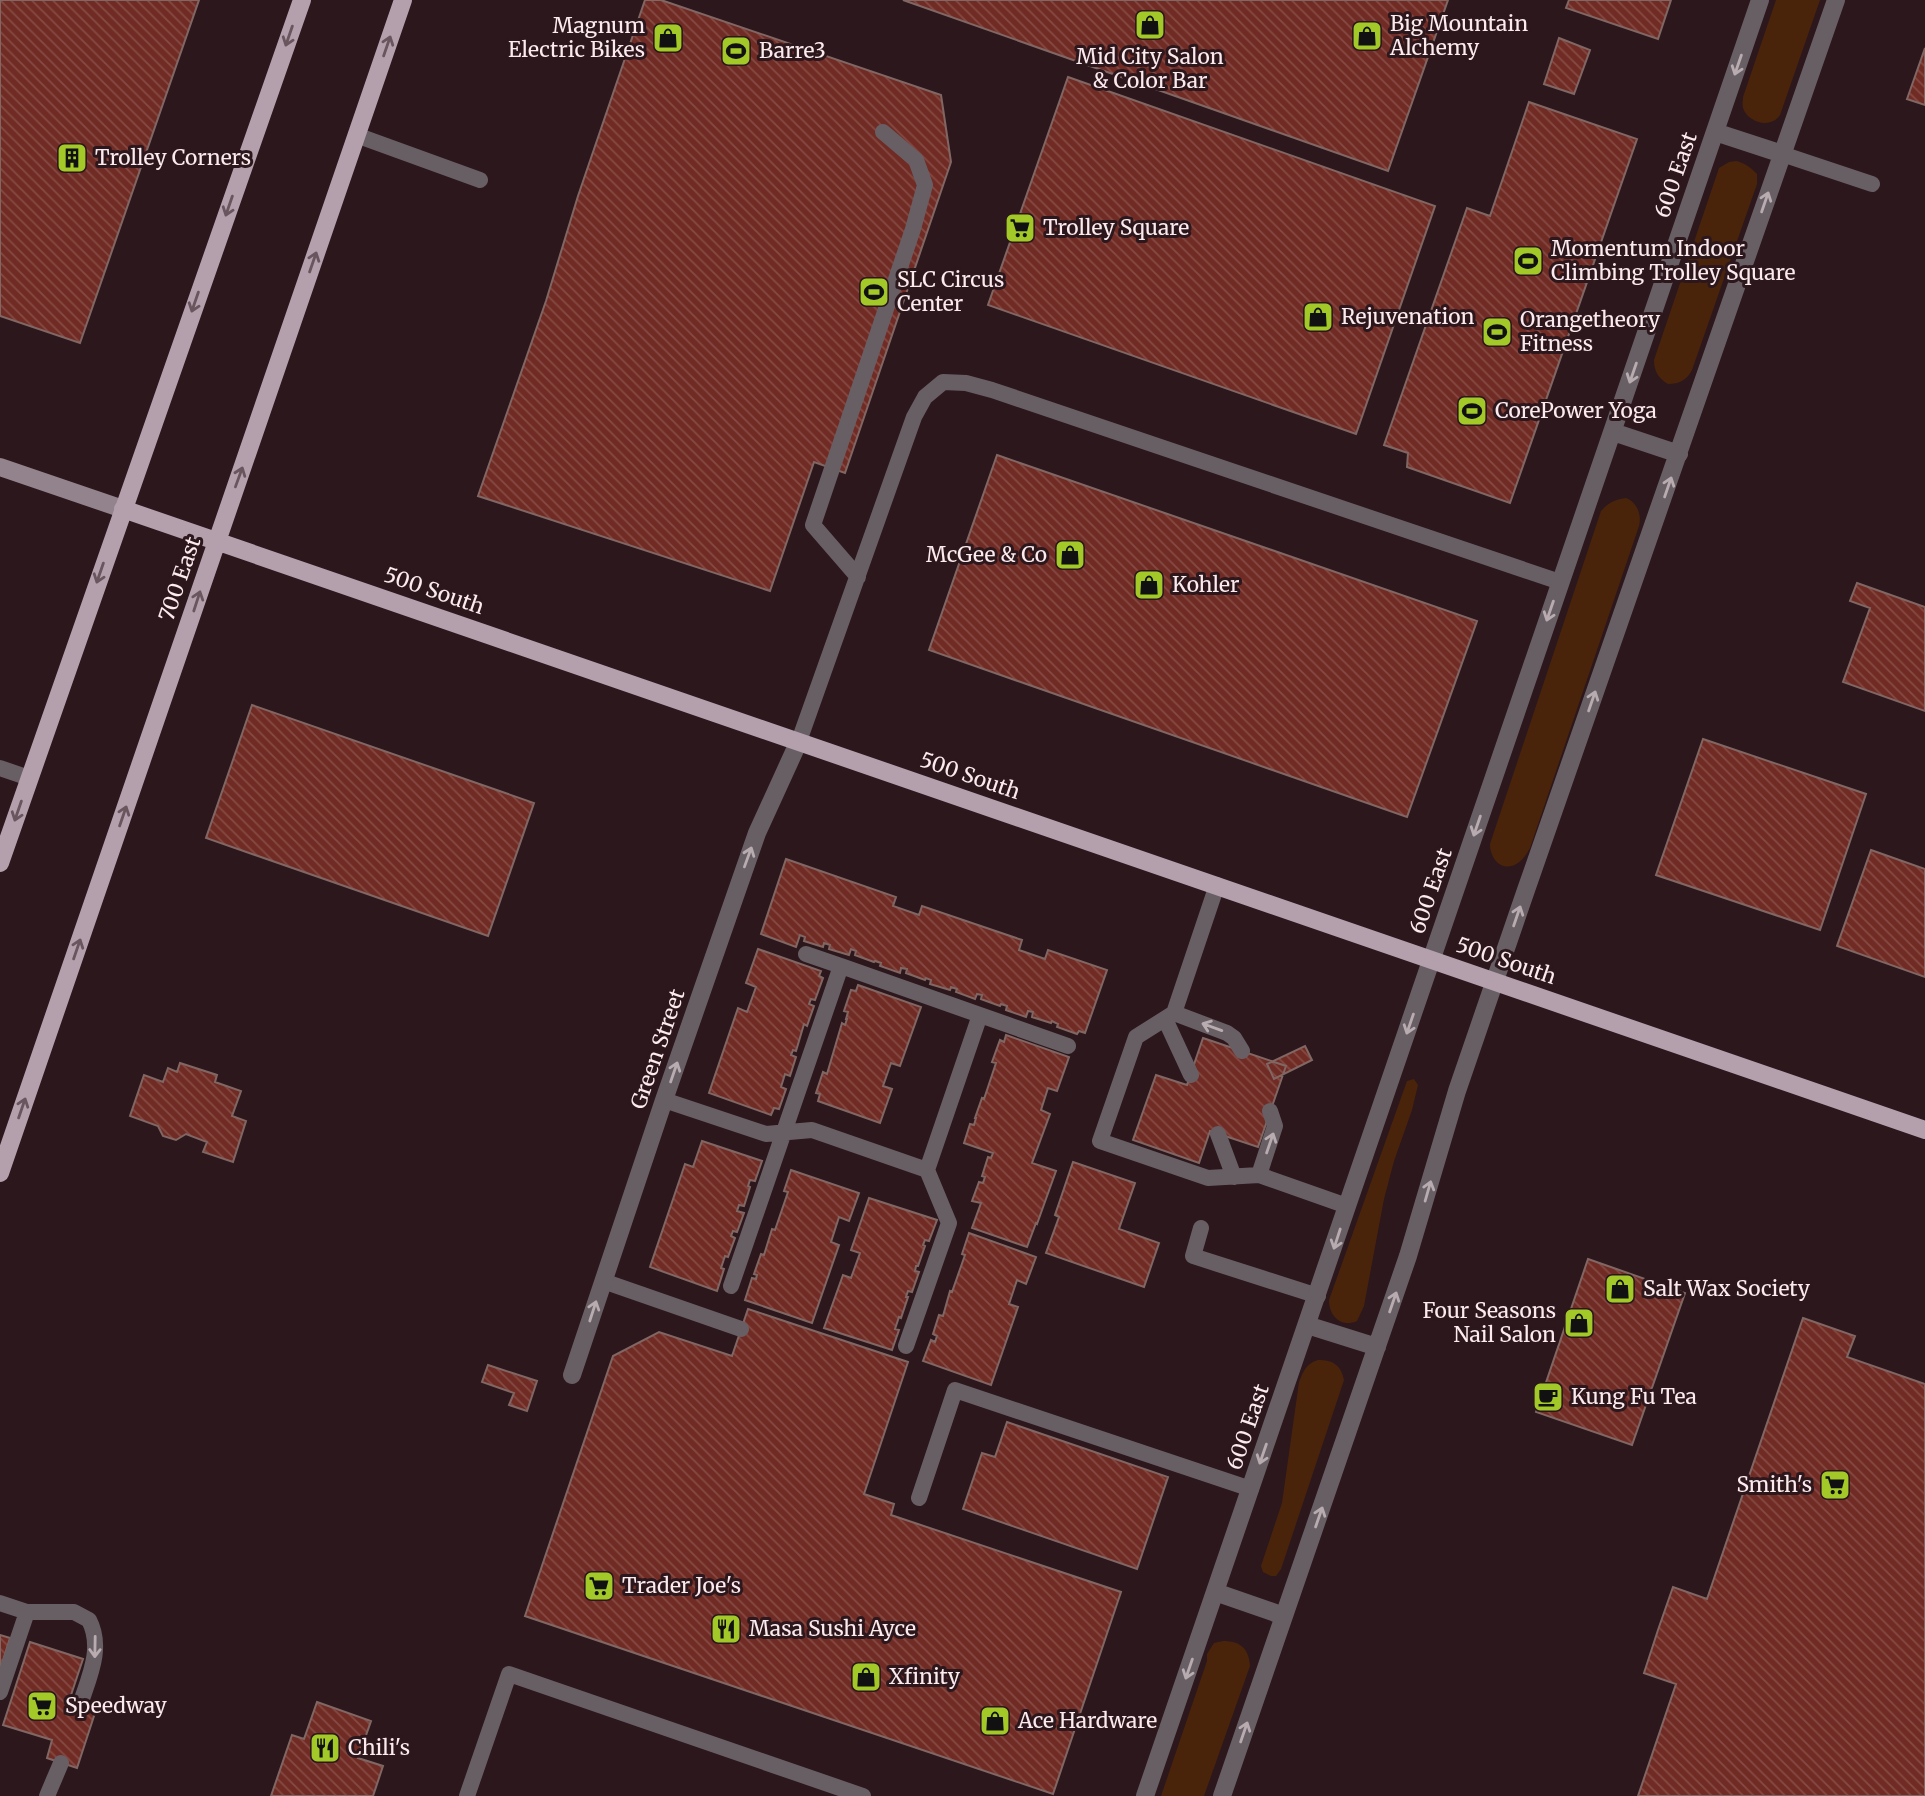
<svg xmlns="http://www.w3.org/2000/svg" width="1925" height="1796" font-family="Merriweather,serif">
<defs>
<pattern id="building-back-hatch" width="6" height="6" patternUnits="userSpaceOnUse" patternTransform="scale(1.75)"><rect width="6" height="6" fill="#702b24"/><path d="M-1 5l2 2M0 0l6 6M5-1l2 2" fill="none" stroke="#854a44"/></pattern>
</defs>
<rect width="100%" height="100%" fill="#2c171d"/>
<path fill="#49240a" d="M 1776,0 L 1820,0 L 1780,115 C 1771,129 1748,123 1743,108 C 1742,105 1743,100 1743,97 Z
M 1736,161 C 1745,163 1750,167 1757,174 L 1757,184 L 1692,370 C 1687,380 1679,384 1668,384 C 1658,378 1654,371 1654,360 L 1719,168 L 1729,162 Z
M 1626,498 C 1637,502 1642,515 1639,526 L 1530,848 C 1527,853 1524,859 1518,863 C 1503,873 1490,860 1490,844 L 1601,511 C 1609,502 1614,500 1626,498 Z
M 1414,1079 L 1418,1085 L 1412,1110 L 1394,1161 L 1384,1199 L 1364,1306 L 1357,1321 C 1341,1328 1329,1316 1329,1300 L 1407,1081 Z
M 1318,1360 C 1333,1360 1341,1365 1344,1380 L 1281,1569 L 1276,1576 L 1271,1576 L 1263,1572 L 1261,1566 L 1282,1503 L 1299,1382 C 1304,1370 1306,1364 1318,1360 Z
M 1223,1641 C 1241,1641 1249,1649 1250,1666 L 1204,1796 L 1161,1796 L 1207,1661 L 1207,1654 L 1214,1643 Z"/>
<path fill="url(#building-back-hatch)" stroke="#816763" stroke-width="2" d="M 0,0 L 199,0 L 80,343 L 0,316 Z
M 645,0 L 661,0 L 941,95 L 951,162 L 845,473 L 814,462 L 770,591 L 478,496 L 546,301 L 578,196 Z
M 903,0 L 1448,0 L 1388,171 Z
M 1569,0 L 1671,0 L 1658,39 L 1566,8 Z
M 1559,38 L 1590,50 L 1574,94 L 1544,84 Z
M 1925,48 L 1925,105 L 1907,99 Z
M 1068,77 L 1435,206 L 1356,434 L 988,305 Z
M 1529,102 L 1637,139 L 1510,503 L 1407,467 L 1408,453 L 1384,445 L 1467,208 L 1490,216 Z
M 997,455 L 1477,621 L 1407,817 L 929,650 Z
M 1857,583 L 1925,607 L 1925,711 L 1843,682 L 1870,608 L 1850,601 Z
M 252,705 L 534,803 L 488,936 L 206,838 Z
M 1703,739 L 1866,794 L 1820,930 L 1656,875 Z
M 1871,850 L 1925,869 L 1925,977 L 1837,946 Z
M 786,859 L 896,897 L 893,906 L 919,915 L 922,906 L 1022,940 L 1019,950 L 1045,959 L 1048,950 L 1107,970 L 1085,1033 L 1079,1031 L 1077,1034 L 1057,1027 L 1058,1024 L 1052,1021 L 1051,1023 L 1032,1017 L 1033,1012 L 1028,1011 L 1026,1017 L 1006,1010 L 1007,1006 L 1001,1004 L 1000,1006 L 981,999 L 982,995 L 977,994 L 975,999 L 956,992 L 957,989 L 951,987 L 950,990 L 930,984 L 931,980 L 926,978 L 925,980 L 906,973 L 907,969 L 901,968 L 900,973 L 880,966 L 881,963 L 875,961 L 874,962 L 855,955 L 856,951 L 851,949 L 849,955 L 829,949 L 830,945 L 824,943 L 823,947 L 804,941 L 805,937 L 800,935 L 796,947 L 761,934 Z
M 758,949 L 821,971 L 819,976 L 823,978 L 815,1000 L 811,999 L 809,1004 L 814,1006 L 807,1026 L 804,1024 L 796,1051 L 793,1050 L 791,1055 L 796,1057 L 790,1076 L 785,1074 L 781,1087 L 786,1089 L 779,1109 L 774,1108 L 771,1115 L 709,1093 L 738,1008 L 747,1012 L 756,987 L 746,983 Z
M 858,985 L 921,1007 L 900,1066 L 891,1063 L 883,1086 L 892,1089 L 880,1123 L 818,1101 L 820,1094 L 816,1093 L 823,1072 L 827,1074 L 842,1023 L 845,1025 L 847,1019 L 846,1019 L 848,1012 L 844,1011 L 851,990 L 856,991 Z
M 1006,1035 L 1069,1057 L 1057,1091 L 1048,1088 L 1041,1110 L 1050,1114 L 1032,1163 L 1056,1171 L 1037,1224 L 1036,1223 L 1027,1247 L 972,1228 L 981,1203 L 972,1201 L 979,1182 L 983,1183 L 985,1177 L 982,1176 L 988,1157 L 991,1158 L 993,1153 L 964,1143 L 970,1124 L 974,1125 L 976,1118 L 975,1118 L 982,1098 L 984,1099 L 996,1063 L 992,1062 L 1000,1040 L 1004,1042 Z
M 1203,1038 L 1286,1066 L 1258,1147 L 1210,1131 L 1199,1163 L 1133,1140 L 1156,1075 L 1187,1085 Z
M 1305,1046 L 1312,1060 L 1274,1079 L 1267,1064 Z
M 180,1063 L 217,1075 L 215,1082 L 241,1091 L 232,1116 L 246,1121 L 233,1162 L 203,1152 L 207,1142 L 186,1134 L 176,1140 L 163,1136 L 158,1126 L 130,1116 L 144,1075 L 163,1082 L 168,1068 L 177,1072 Z
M 702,1141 L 762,1161 L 755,1181 L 750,1180 L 748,1186 L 750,1187 L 744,1206 L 739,1205 L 737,1211 L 744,1213 L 737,1232 L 733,1231 L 731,1236 L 735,1238 L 728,1257 L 725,1256 L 721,1268 L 724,1269 L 717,1291 L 650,1267 L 685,1164 L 693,1167 Z
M 1073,1162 L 1135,1183 L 1119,1229 L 1159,1243 L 1144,1287 L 1046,1253 L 1059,1217 L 1055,1215 Z
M 791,1170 L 859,1193 L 849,1221 L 839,1217 L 831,1242 L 839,1245 L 812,1323 L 745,1300 L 752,1278 L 756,1279 L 757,1275 L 754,1274 L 761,1254 L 764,1255 L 772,1229 L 775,1230 L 788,1192 L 784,1191 Z
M 869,1198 L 937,1220 L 929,1241 L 925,1240 L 923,1245 L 925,1246 L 918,1266 L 916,1266 L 915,1271 L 919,1272 L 912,1292 L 908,1291 L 906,1297 L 908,1297 L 901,1318 L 899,1317 L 895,1329 L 899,1330 L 892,1350 L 824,1328 L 843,1275 L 851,1278 L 860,1253 L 851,1250 Z
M 969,1233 L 1036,1257 L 1026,1284 L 1017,1280 L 1009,1304 L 1018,1307 L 991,1385 L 923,1361 L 931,1340 L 935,1342 L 937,1336 L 933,1334 L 939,1315 L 943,1316 L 950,1291 L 952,1292 L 965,1255 L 962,1254 Z
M 1588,1259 L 1685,1293 L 1632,1445 L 1536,1412 Z
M 748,1309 L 908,1362 L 864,1494 L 894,1504 L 891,1515 L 1121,1592 L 1053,1794 L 525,1616 L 613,1356 L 659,1332 L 732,1356 Z
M 1803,1318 L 1855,1336 L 1847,1357 L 1925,1384 L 1925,1796 L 1638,1796 L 1676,1684 L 1644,1673 L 1658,1630 L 1673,1587 L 1707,1599 Z
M 488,1365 L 537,1381 L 527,1411 L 509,1405 L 514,1393 L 482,1382 Z
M 1007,1422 L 1168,1477 L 1137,1569 L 963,1509 L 982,1453 L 995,1457 Z
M 0,1635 L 10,1638 L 0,1670 Z
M 30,1642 L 83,1659 L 68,1704 L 95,1713 L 77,1768 L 47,1758 L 52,1740 L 3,1725 Z
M 317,1702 L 371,1721 L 358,1758 L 383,1766 L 373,1796 L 271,1796 L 292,1735 L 304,1739 Z"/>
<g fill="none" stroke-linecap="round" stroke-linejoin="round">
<path stroke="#685f65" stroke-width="16" d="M 356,135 L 480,180
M 1782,154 L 1872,184
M 858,577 L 813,525 L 913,229 L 925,185 L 916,160 L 883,132
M 799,741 L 914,417 L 925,397 L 943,382 L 966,383 L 992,390 L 1560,582
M 0,768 L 29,778
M 1217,885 L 1174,1013 L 1136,1037 L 1100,1141 L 1208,1178 L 1259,1175 L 1347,1206
M 806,954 L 841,966
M 1174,1013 L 1227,1033 L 1234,1038 L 1242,1051
M 980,1015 L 1068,1046
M 1165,1019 L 1191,1075
M 664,1100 L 766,1134 L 812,1130 L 927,1170 L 980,1015 L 841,966 L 731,1286
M 1218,1134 L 1234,1177
M 1259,1175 L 1275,1126 L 1270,1111
M 1201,1228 L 1193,1256 L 1318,1296
M 603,1281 L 741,1329
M 906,1346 L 949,1223 L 927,1170
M 919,1498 L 955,1390 L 1251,1489
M 0,1603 L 27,1612 L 0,1692
M 27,1612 L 74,1612 L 89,1620 C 104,1649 88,1679 79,1708
M 47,1796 L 61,1763
M 467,1796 L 509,1674 L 863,1796"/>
<path stroke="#685f65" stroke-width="18" d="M 1715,132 L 1782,154
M 1613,432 L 1679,454
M 1307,1325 L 1377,1347
M 572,1375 L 664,1100 L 757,833 L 799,741
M 1215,1592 L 1284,1616
M 1145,1796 L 1760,0
M 1222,1796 L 1408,1256 L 1457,1091 L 1526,890 L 1836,0"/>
<path stroke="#93838d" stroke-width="18" d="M 0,467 L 123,509"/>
<path stroke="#b4a0ac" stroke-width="18" d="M 123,509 L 1925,1130
M 0,863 L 302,0
M 0,1173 L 403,0"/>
</g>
<defs><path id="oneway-shaft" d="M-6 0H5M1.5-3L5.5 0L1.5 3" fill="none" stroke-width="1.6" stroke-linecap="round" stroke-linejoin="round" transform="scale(1.75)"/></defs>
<g stroke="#69555d">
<use href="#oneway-shaft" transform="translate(289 36) rotate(109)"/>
<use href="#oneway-shaft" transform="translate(387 46) rotate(-71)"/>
<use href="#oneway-shaft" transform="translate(229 206) rotate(109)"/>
<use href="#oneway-shaft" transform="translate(313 262) rotate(-71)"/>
<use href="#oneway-shaft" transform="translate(195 302) rotate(109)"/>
<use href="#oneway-shaft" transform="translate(239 477) rotate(-70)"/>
<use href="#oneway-shaft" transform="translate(100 573) rotate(109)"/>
<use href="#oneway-shaft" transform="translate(197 601) rotate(-72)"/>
<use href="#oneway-shaft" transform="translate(18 811) rotate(109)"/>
<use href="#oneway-shaft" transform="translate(123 816) rotate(-71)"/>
<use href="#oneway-shaft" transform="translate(77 949) rotate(-71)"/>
<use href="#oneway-shaft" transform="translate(22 1108) rotate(-71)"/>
</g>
<g stroke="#b9acb0">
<use href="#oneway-shaft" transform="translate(1738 65) rotate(109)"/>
<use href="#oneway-shaft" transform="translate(1765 202) rotate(-71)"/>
<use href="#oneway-shaft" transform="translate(1633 373) rotate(109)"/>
<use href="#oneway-shaft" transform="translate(1668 487) rotate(-71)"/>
<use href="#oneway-shaft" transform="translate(1550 611) rotate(109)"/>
<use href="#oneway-shaft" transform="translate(1592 701) rotate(-71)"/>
<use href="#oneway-shaft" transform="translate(1477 826) rotate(109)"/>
<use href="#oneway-shaft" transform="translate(748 857) rotate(-70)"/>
<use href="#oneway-shaft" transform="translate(1517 916) rotate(-71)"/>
<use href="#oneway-shaft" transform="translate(1410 1024) rotate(109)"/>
<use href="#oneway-shaft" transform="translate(1212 1027) rotate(-160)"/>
<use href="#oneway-shaft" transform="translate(674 1072) rotate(-71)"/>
<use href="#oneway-shaft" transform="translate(1270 1143) rotate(-71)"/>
<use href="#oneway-shaft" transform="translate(1428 1191) rotate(-74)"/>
<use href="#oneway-shaft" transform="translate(1337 1239) rotate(108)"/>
<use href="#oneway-shaft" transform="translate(1393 1302) rotate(-71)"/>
<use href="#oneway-shaft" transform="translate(593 1311) rotate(-72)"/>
<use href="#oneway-shaft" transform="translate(1263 1454) rotate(109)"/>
<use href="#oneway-shaft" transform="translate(1319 1517) rotate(-71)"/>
<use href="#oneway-shaft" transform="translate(95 1647) rotate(91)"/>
<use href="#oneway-shaft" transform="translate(1189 1669) rotate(109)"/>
<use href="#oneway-shaft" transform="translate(1244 1732) rotate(-71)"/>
</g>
<defs>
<g id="shop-square" transform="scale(1.575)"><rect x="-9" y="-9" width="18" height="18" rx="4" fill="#a2c928" stroke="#2c171d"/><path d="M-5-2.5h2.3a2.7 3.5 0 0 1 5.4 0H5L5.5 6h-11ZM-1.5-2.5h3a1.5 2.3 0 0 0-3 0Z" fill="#111"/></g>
<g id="stadium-square" transform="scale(1.575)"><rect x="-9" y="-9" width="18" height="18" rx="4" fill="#a2c928" stroke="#2c171d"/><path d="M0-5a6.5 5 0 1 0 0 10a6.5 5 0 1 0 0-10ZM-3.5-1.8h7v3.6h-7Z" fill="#111"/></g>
<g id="building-square" transform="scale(1.575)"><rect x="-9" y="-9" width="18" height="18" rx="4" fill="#a2c928" stroke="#2c171d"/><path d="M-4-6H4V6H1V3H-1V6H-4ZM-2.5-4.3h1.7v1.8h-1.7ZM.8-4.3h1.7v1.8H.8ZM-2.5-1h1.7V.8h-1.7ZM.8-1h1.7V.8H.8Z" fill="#111"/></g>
<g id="supermarket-square" transform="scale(1.575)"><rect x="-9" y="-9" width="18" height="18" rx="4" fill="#a2c928" stroke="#2c171d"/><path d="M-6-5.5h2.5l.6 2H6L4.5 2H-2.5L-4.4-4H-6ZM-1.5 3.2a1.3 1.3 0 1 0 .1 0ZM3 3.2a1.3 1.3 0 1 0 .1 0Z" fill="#111"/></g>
<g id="cafe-square" transform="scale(1.575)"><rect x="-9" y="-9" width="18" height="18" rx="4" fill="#a2c928" stroke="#2c171d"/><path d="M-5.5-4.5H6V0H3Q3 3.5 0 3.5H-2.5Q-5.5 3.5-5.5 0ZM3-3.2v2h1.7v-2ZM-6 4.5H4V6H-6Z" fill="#111"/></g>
<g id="restaurant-square" transform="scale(1.575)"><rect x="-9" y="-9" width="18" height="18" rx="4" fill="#a2c928" stroke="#2c171d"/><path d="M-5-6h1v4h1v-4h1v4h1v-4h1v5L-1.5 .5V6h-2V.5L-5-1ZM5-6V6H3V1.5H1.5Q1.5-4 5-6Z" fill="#111"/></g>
</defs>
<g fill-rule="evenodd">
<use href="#shop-square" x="1150" y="25"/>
<use href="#shop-square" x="1367" y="36"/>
<use href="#shop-square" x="668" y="38"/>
<use href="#stadium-square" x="736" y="51"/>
<use href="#building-square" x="72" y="158"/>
<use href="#supermarket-square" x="1020" y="228"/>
<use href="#stadium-square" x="1528" y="261"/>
<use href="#stadium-square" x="874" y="292"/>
<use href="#shop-square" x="1318" y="317"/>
<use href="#stadium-square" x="1497" y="332"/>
<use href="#stadium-square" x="1472" y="411"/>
<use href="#shop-square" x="1070" y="555"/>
<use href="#shop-square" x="1149" y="585"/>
<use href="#shop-square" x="1620" y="1289"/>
<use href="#shop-square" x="1579" y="1323"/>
<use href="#cafe-square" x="1548" y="1397"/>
<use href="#supermarket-square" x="1835" y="1485"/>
<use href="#supermarket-square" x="599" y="1586"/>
<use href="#restaurant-square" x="726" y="1629"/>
<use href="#shop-square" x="866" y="1677"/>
<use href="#supermarket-square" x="42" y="1706"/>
<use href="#shop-square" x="995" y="1721"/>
<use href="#restaurant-square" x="325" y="1748"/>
</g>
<g text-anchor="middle" stroke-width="6" stroke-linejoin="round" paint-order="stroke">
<g font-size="21" fill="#fbebee" stroke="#2c171d" text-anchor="start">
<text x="1390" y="31">Big Mountain<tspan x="1390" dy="24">Alchemy</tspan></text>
<text x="645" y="33" text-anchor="end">Magnum<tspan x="645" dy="24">Electric Bikes</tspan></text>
<text x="759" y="58">Barre3</text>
<text x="1150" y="64" text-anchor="middle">Mid City Salon<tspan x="1150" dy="24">&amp; Color Bar</tspan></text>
<text x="95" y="165">Trolley Corners</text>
<text x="1043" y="235">Trolley Square</text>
<text x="1551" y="256">Momentum Indoor<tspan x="1551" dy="24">Climbing Trolley Square</tspan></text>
<text x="897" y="287">SLC Circus<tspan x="897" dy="24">Center</tspan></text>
<text x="1341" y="324">Rejuvenation</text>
<text x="1520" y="327">Orangetheory<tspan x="1520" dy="24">Fitness</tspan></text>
<text x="1495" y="418">CorePower Yoga</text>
<text x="1047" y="562" text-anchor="end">McGee &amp; Co</text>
<text x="1172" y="592">Kohler</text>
<text x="1643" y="1296">Salt Wax Society</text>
<text x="1556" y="1318" text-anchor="end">Four Seasons<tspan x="1556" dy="24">Nail Salon</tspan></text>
<text x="1571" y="1404">Kung Fu Tea</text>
<text x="1812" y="1492" text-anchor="end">Smith's</text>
<text x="622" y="1593">Trader Joe's</text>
<text x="749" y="1636">Masa Sushi Ayce</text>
<text x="889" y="1684">Xfinity</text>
<text x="65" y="1713">Speedway</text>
<text x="1018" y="1728">Ace Hardware</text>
<text x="348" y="1755">Chili's</text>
</g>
<g font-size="21" fill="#fbebee" stroke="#2c171d">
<text transform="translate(1676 175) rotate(-71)" y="7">600 East</text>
<text transform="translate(180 579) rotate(-71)" y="7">700 East</text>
<text transform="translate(434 591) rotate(19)" y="7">500 South</text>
<text transform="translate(970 776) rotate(19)" y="7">500 South</text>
<text transform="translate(1431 891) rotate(-71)" y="7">600 East</text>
<text transform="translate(1506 961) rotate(19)" y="7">500 South</text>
<text transform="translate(658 1049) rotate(-71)" y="7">Green Street</text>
<text transform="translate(1248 1427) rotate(-71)" y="7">600 East</text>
</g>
</g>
</svg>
